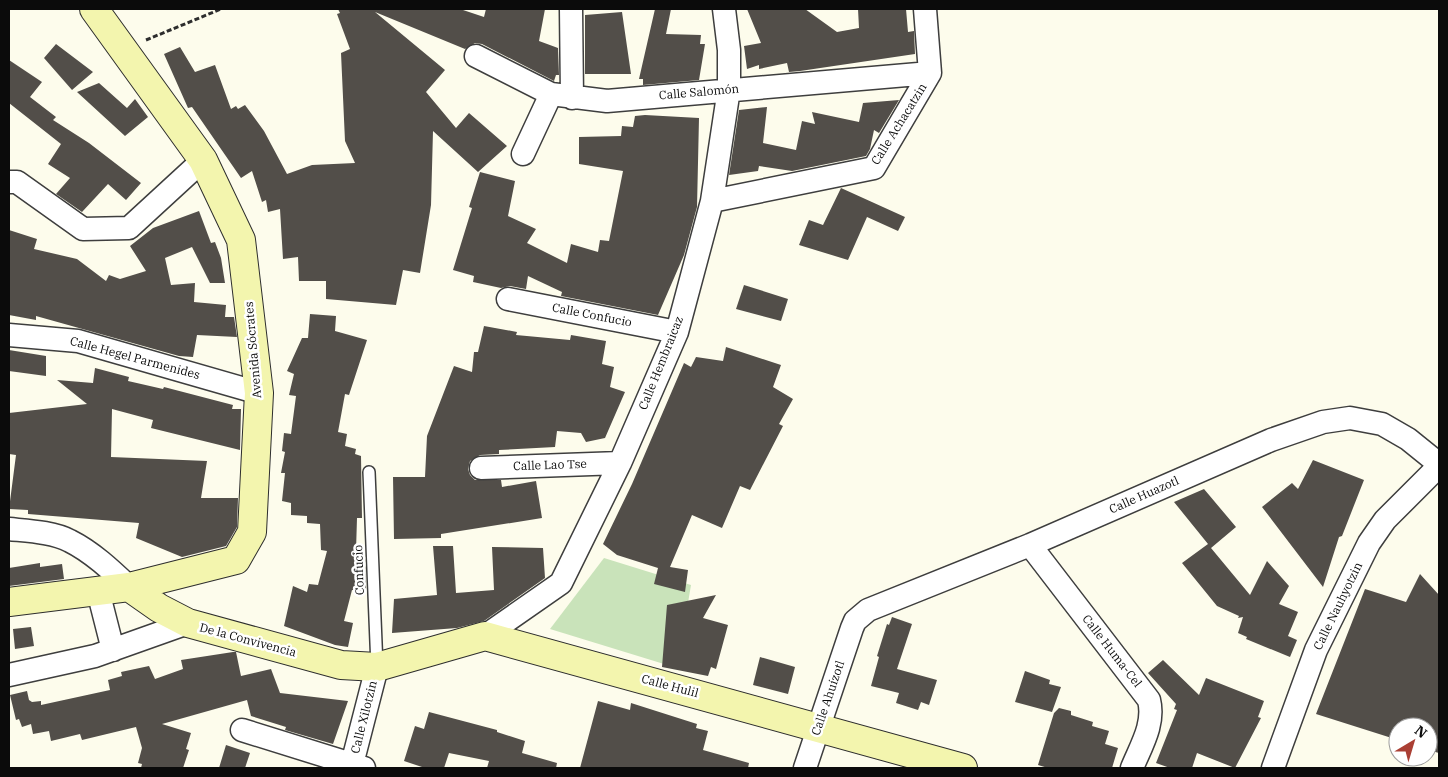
<svg xmlns="http://www.w3.org/2000/svg" width="1448" height="777" font-family="'IBM Plex Serif',serif">
<rect width="100%" height="100%" fill="#fdfcec"/>
<path fill="#c9e3ba" d="M 604,558 L 691,585 L 677,668 L 550,629 Z"/>
<path fill="#524e49" d="M 338,9 L 460,9 L 484,17 L 486,9 L 545,9 L 539,41 L 558,48 L 559,75 L 556,75 L 554,81 L 482,44 L 475,43 L 465,49 L 375,12 L 445,70 L 426,92 L 456,128 L 469,113 L 507,146 L 478,172 L 433,131 L 431,205 L 420,273 L 403,270 L 396,305 L 326,299 L 326,281 L 299,281 L 298,257 L 283,259 L 280,209 L 268,212 L 266,200 L 262,202 L 252,171 L 241,178 L 192,107 L 188,108 L 164,54 L 180,47 L 195,72 L 215,65 L 231,109 L 236,106 L 238,109 L 245,105 L 264,131 L 287,174 L 312,165 L 355,163 L 345,141 L 341,53 L 350,49 L 337,14 L 340,13 Z
M 655,9 L 671,9 L 666,34 L 701,35 L 700,44 L 705,44 L 699,80 L 643,85 L 643,79 L 639,79 Z
M 747,9 L 805,9 L 837,32 L 859,28 L 858,9 L 906,9 L 908,32 L 914,31 L 915,54 L 800,71 L 789,72 L 787,63 L 759,69 L 759,65 L 747,69 L 744,46 L 761,43 Z
M 622,12 L 631,74 L 585,74 L 585,15 Z
M 56,44 L 93,72 L 72,90 L 44,58 Z
M 9,60 L 42,82 L 30,97 L 56,117 L 53,120 L 89,143 L 141,183 L 126,200 L 108,184 L 82,212 L 56,194 L 70,178 L 48,164 L 61,144 L 9,103 Z
M 99,83 L 127,108 L 135,99 L 148,117 L 125,136 L 77,92 Z
M 899,100 L 879,133 L 874,130 L 870,149 L 866,156 L 792,171 L 759,166 L 758,171 L 729,175 L 739,110 L 767,107 L 763,143 L 796,150 L 802,121 L 815,124 L 812,112 L 859,122 L 863,103 Z
M 645,115 L 699,118 L 697,207 L 684,255 L 658,315 L 561,296 L 562,292 L 528,276 L 526,289 L 510,286 L 501,288 L 473,282 L 474,276 L 453,270 L 472,208 L 469,207 L 480,172 L 515,181 L 508,216 L 536,229 L 527,243 L 567,263 L 571,244 L 598,252 L 600,240 L 609,241 L 623,171 L 579,164 L 579,137 L 621,136 L 622,126 L 633,127 L 635,116 Z
M 841,188 L 905,217 L 898,231 L 867,217 L 848,260 L 799,245 L 809,220 L 823,225 Z
M 199,211 L 211,243 L 215,242 L 221,258 L 225,283 L 210,283 L 192,247 L 165,258 L 171,285 L 195,283 L 194,302 L 226,305 L 225,317 L 234,317 L 237,337 L 197,335 L 193,357 L 179,356 L 36,316 L 36,320 L 9,315 L 9,230 L 37,239 L 34,249 L 77,259 L 106,281 L 109,275 L 120,279 L 146,271 L 130,246 L 153,228 Z
M 744,285 L 788,299 L 781,321 L 736,309 Z
M 310,314 L 336,316 L 335,331 L 367,340 L 349,395 L 345,394 L 338,432 L 347,434 L 345,446 L 356,449 L 355,454 L 361,456 L 362,518 L 357,518 L 356,551 L 362,551 L 362,563 L 365,563 L 366,592 L 352,590 L 344,621 L 353,623 L 348,647 L 335,645 L 284,626 L 293,586 L 307,592 L 309,584 L 318,585 L 327,551 L 321,550 L 320,524 L 307,523 L 307,516 L 291,515 L 291,503 L 282,501 L 285,473 L 281,473 L 285,452 L 282,451 L 284,433 L 291,434 L 296,396 L 289,395 L 294,374 L 287,371 L 302,338 L 308,338 Z
M 484,326 L 517,332 L 516,335 L 570,340 L 571,335 L 606,341 L 602,364 L 614,367 L 610,387 L 625,392 L 605,438 L 586,442 L 581,433 L 557,431 L 555,447 L 499,450 L 499,454 L 480,455 L 470,461 L 468,469 L 470,475 L 475,480 L 501,480 L 502,487 L 536,481 L 542,518 L 441,534 L 441,538 L 394,539 L 393,477 L 425,477 L 427,436 L 454,366 L 472,372 L 474,352 L 478,352 Z
M 726,347 L 781,365 L 773,387 L 793,399 L 779,424 L 783,426 L 750,490 L 740,486 L 722,528 L 692,515 L 670,567 L 688,570 L 685,592 L 654,584 L 658,568 L 617,555 L 603,544 L 632,484 L 684,363 L 691,367 L 696,357 L 723,361 Z
M 9,350 L 46,356 L 46,376 L 9,371 Z
M 95,368 L 129,377 L 128,381 L 163,389 L 164,387 L 233,405 L 232,409 L 241,409 L 240,450 L 151,428 L 153,420 L 112,409 L 111,457 L 207,461 L 201,498 L 238,498 L 237,527 L 226,546 L 182,557 L 136,538 L 139,523 L 28,514 L 28,510 L 9,509 L 16,455 L 9,454 L 9,413 L 87,404 L 57,380 L 93,383 Z
M 1313,460 L 1364,480 L 1342,536 L 1339,537 L 1323,587 L 1262,507 L 1292,483 L 1298,489 Z
M 1204,489 L 1236,527 L 1211,548 L 1250,595 L 1267,561 L 1289,586 L 1279,604 L 1298,612 L 1288,636 L 1297,640 L 1290,657 L 1246,639 L 1247,637 L 1238,633 L 1243,617 L 1238,618 L 1239,616 L 1217,606 L 1182,563 L 1208,544 L 1174,502 Z
M 433,546 L 453,546 L 456,593 L 494,590 L 492,547 L 543,548 L 545,578 L 484,621 L 457,628 L 392,633 L 394,599 L 437,595 Z
M 40,563 L 40,567 L 62,564 L 64,579 L 9,586 L 9,568 Z
M 1420,574 L 1439,595 L 1439,753 L 1428,750 L 1428,727 L 1398,727 L 1398,740 L 1316,714 L 1365,589 L 1406,602 Z
M 716,595 L 703,618 L 728,625 L 716,669 L 711,667 L 708,676 L 662,667 L 667,605 Z
M 892,617 L 912,624 L 897,669 L 937,680 L 929,705 L 921,702 L 918,710 L 896,703 L 899,693 L 871,686 L 879,657 L 877,656 L 887,624 L 889,625 Z
M 31,627 L 34,646 L 15,649 L 13,629 Z
M 233,652 L 236,652 L 241,676 L 271,669 L 280,693 L 348,701 L 333,744 L 285,730 L 286,727 L 251,716 L 247,700 L 162,724 L 191,733 L 186,749 L 189,750 L 183,768 L 141,768 L 142,764 L 138,763 L 142,748 L 136,727 L 82,740 L 80,734 L 51,741 L 49,731 L 33,734 L 31,724 L 22,727 L 19,719 L 16,720 L 10,695 L 27,691 L 29,700 L 32,702 L 41,701 L 41,705 L 110,690 L 108,680 L 122,676 L 121,672 L 149,666 L 155,679 L 183,669 L 181,660 Z
M 760,657 L 795,667 L 788,694 L 753,685 Z
M 1163,660 L 1199,695 L 1206,678 L 1264,701 L 1258,717 L 1261,718 L 1235,768 L 1197,753 L 1192,768 L 1170,768 L 1156,763 L 1177,710 L 1174,709 L 1176,704 L 1148,673 Z
M 1025,671 L 1050,680 L 1049,684 L 1061,687 L 1052,712 L 1015,702 Z
M 598,701 L 630,710 L 631,703 L 697,724 L 696,728 L 708,731 L 703,750 L 749,763 L 748,768 L 580,768 Z
M 1059,708 L 1071,711 L 1071,715 L 1093,722 L 1092,726 L 1109,731 L 1105,744 L 1118,748 L 1112,768 L 1048,768 L 1038,765 L 1054,713 Z
M 429,712 L 497,730 L 497,732 L 525,741 L 522,753 L 557,763 L 556,768 L 487,768 L 489,761 L 449,753 L 444,768 L 425,768 L 404,761 L 415,726 L 424,729 Z
M 226,745 L 250,753 L 245,768 L 219,768 Z"/>
<g fill="none" stroke-linecap="round" stroke-linejoin="round">
<g stroke="#3e3e3e" stroke-width="14">
<path id="lane" d="M 369,472 L 377,667"/>
</g>
<g stroke="#3e3e3e" stroke-width="25">
<path id="street" d="M 571,9 L 572,98
M 476,56 L 551,94 L 607,101 L 930,73
M 523,154 L 551,94
M 9,182 L 17,182 L 83,229 L 129,228 L 203,160
M 712,201 L 874,168 L 930,73 L 925,9
M 508,299 L 677,332
M 9,335 L 78,341 L 259,393
M 481,468 L 620,463
M 9,529 C 28,531 53,532 70,541 C 92,552 111,570 129,587
M 1030,545 L 1149,700 C 1155,724 1141,746 1132,768
M 98,591 L 113,650
M 485,636 L 561,583 L 620,463 L 677,332 L 712,201 L 729,89 L 729,50 L 724,9
M 9,675 L 95,656 L 188,623
M 242,730 L 364,768
M 351,768 L 377,667
M 805,768 L 852,628 L 855,621 L 868,610 L 1030,545 L 1271,440 L 1323,422 L 1350,418 L 1382,424 L 1408,439 L 1439,464
M 1273,768 L 1316,650 L 1369,543 L 1385,520 L 1439,466"/>
</g>
<g stroke="#2d2d2d" stroke-width="30">
<path id="secondary" d="M 129,587 L 159,608 L 188,623 L 341,665 L 377,667 L 485,636 L 963,768
M 9,602 L 129,587 L 236,560 L 252,532 L 259,393 L 241,240 L 203,160 L 94,9"/>
</g>
<path stroke="#2d2d2d" stroke-width="3" stroke-dasharray="5 2.5" stroke-linecap="butt" d="M 146,40 L 221,9"/>
<use href="#lane" stroke="#fff" stroke-width="11"/>
<use href="#street" stroke="#fff" stroke-width="22"/>
<use href="#secondary" stroke="#f3f5ae" stroke-width="28"/>
</g>
<g text-anchor="middle" stroke-width="5" stroke-linejoin="round" paint-order="stroke">
<g font-size="12" fill="#0b0b0b" stroke="#fff">
<text transform="translate(699 92) rotate(-5)" y="4">Calle Salomón</text>
<text transform="translate(899 124) rotate(-58)" y="4">Calle Achacatzin</text>
<text transform="translate(592 315) rotate(11)" y="4">Calle Confucio</text>
<text transform="translate(253 350) rotate(-95)" y="4">Avenida Sócrates</text>
<text transform="translate(135 358) rotate(15)" y="4">Calle Hegel Parmenides</text>
<text transform="translate(661 363) rotate(-68)" y="4">Calle Hembraicaz</text>
<text transform="translate(550 465) rotate(-2)" y="4">Calle Lao Tse</text>
<text transform="translate(1144 495) rotate(-24)" y="4">Calle Huazotl</text>
<text transform="translate(359 570) rotate(-92)" y="4">Confucio</text>
<text transform="translate(1338 606) rotate(-64)" y="4">Calle Nauhyotzin</text>
<text transform="translate(248 640) rotate(15)" y="4">De la Convivencia</text>
<text transform="translate(1112 651) rotate(52)" y="4">Calle Huma-Cel</text>
<text transform="translate(670 686) rotate(15)" y="4">Calle Hulil</text>
<text transform="translate(828 698) rotate(-71)" y="4">Calle Ahuízotl</text>
<text transform="translate(364 717) rotate(-76)" y="4">Calle Xilotzin</text>
</g>
</g>
<rect width="1448" height="777" fill="none" stroke="#0b0b0b" stroke-width="20"/>
<g transform="translate(1413 742) rotate(38)"><circle r="24" fill="#ffffff" stroke="#9d9d9d"/>
<path d="M0-4L9 19L0 12L-9 19Z" fill="#aa3f34"/>
<text y="-8" font-size="14" font-weight="bold" text-anchor="middle" fill="#0b0b0b">N</text>
</g>
</svg>
